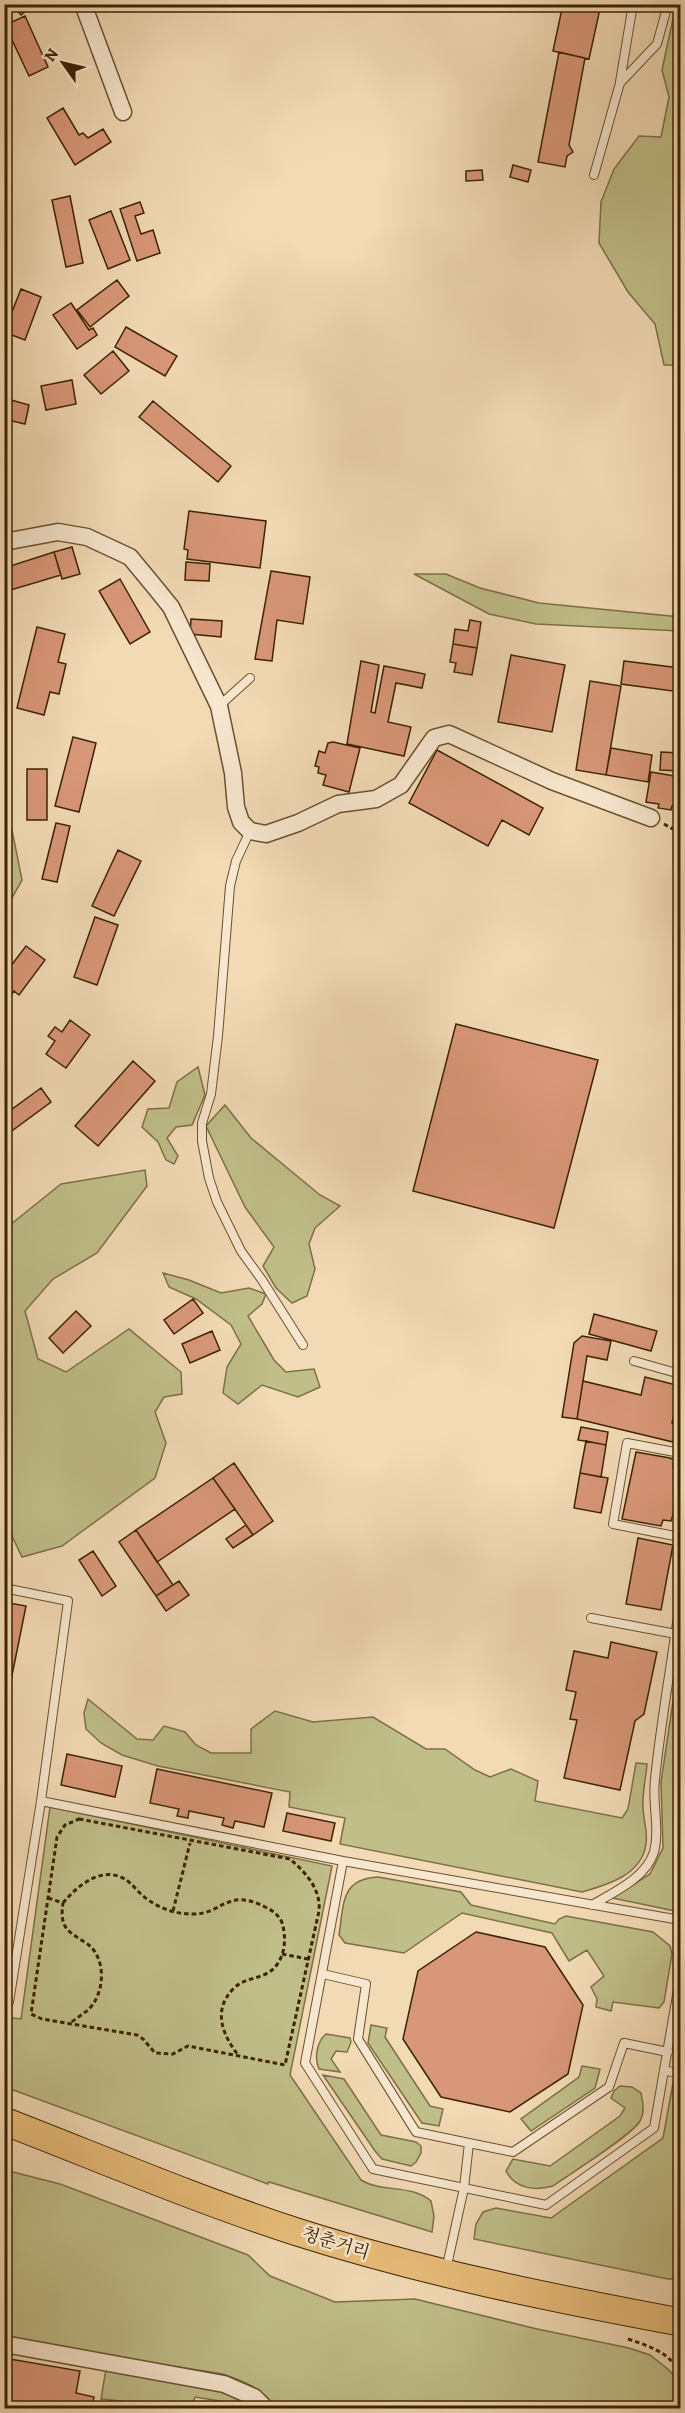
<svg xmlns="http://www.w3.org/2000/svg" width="685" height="2413" font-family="Alegreya,'Noto Serif KR',serif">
<rect width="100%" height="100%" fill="#f2dab5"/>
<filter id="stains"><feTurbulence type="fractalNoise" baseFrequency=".00333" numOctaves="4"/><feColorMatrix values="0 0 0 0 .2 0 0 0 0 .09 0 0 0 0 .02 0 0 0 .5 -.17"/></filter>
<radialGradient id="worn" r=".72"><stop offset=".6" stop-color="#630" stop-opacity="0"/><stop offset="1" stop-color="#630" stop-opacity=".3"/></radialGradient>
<path fill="#c0be89" stroke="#7e7046" stroke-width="1.5" d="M 676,5 L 680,5 L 680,339 L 677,340 L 673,365 L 664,365 L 655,324 L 628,292 L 599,243 L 601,202 L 614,169 L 639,136 L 661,137 L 669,97 L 662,70 Z
M 414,574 L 446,574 L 480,588 L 539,603 L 680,617 L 680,631 L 536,624 L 489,614 Z
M 4,790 L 22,880 L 5,910 L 4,910 Z
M 198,1067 L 205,1095 L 192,1125 L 176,1127 L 167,1138 L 178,1156 L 174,1164 L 166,1160 L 158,1142 L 142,1127 L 148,1109 L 169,1108 L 177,1082 Z
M 225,1105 L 251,1138 L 320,1195 L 340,1206 L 315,1228 L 309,1244 L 315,1269 L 307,1296 L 292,1303 L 276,1288 L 263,1266 L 274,1247 L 245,1207 L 206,1126 Z
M 145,1170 L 147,1186 L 97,1253 L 53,1279 L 25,1311 L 38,1359 L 66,1372 L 129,1329 L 181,1372 L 182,1394 L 164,1397 L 155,1412 L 166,1443 L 155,1478 L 62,1546 L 22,1557 L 4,1519 L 5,1229 L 61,1184 Z
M 163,1273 L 189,1280 L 221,1293 L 249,1288 L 266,1294 L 262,1304 L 248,1316 L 274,1360 L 286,1372 L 314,1369 L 320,1387 L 298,1397 L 262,1385 L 238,1404 L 223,1393 L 227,1367 L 241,1344 L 231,1325 L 196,1299 L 169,1287 Z
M 680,1654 L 680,1912 L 612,1898 L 650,1874 L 663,1848 L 661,1782 Z
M 88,1699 L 137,1739 L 153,1740 L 164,1726 L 185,1732 L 196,1745 L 211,1753 L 251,1753 L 251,1729 L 275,1711 L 313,1722 L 373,1717 L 426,1749 L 445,1749 L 475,1770 L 490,1777 L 511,1769 L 538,1781 L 535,1801 L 622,1818 L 628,1809 L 636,1763 L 647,1764 C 646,1778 642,1793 643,1807 C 643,1819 648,1831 646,1844 C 642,1875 607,1885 582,1892 L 340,1844 L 345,1818 L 289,1807 L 290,1792 L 158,1766 L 122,1755 L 101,1743 L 86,1729 L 84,1713 Z
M 50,1807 L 332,1866 L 290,2075 L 361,2180 C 382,2193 412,2184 431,2201 L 434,2216 L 432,2232 L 269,2182 L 268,2184 L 5,2087 L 5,2017 L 21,2019 Z
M 378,1877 L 461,1892 L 471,1905 L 555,1924 L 559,1919 L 566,1916 L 653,1932 L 670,1946 L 672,1954 L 664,2002 L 659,2008 L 613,2002 L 611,2011 L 596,2007 L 597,1999 L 591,1987 L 604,1976 L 587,1950 L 569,1961 L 552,1933 L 462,1913 L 404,1953 L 345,1943 L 339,1935 C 344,1905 340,1879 378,1877 Z
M 371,2025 L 387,2028 L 385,2037 L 430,2106 L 443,2109 L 439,2126 L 422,2123 L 368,2043 Z
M 326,2034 L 350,2038 L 351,2042 L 347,2052 L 336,2051 L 331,2059 L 340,2072 L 319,2069 C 314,2058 317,2041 326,2034 Z
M 582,2066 L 600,2069 L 595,2088 L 531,2131 L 521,2119 L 579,2077 Z
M 323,2075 L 344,2079 L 381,2135 L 416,2142 L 421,2146 L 421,2153 L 416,2162 L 411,2166 L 382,2159 L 375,2151 Z
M 673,2083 L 680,2085 L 680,2279 L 668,2279 L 474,2239 L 476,2224 L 483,2212 L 496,2208 L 551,2218 L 663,2138 Z
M 620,2086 L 632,2087 L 641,2093 C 643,2103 645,2112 640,2121 C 631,2136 570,2174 553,2186 C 535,2191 515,2189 506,2171 L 513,2159 L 550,2166 L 620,2116 L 625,2108 L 611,2098 L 614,2091 Z
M 5,2170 L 60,2184 L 248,2255 L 270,2276 L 335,2302 L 415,2299 L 537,2329 L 629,2348 L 650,2355 L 669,2370 L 675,2377 L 680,2408 L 275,2408 C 264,2389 243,2381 223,2374 L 89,2353 L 5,2336 Z
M 106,2369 L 228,2393 L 258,2407 L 195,2397 L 191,2408 L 101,2399 Z"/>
<path fill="#d99779" stroke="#3d2303" stroke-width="1.5" d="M 12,4 L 34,4 L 21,15 Z
M 530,4 L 545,4 L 545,8 Z
M 563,4 L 601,4 L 589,59 L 553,51 Z
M 25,16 L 48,67 L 29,76 L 5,25 Z
M 559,52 L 585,58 L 569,145 L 573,152 L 567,156 L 565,167 L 538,162 Z
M 63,108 L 79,135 L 83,133 L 88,138 L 103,129 L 111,142 L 75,165 L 47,118 Z
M 513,165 L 531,170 L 528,182 L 510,177 Z
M 482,170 L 483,180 L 466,181 L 466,171 Z
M 70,196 L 83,263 L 66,267 L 52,200 Z
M 140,202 L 144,213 L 135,216 L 141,234 L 153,230 L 160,253 L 137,261 L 120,209 Z
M 111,211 L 130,260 L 108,269 L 89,220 Z
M 117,280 L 129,296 L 90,327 L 77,310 Z
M 21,289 L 41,297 L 25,340 L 4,332 Z
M 71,303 L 89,330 L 93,328 L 97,335 L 77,349 L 53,315 Z
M 126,327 L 177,356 L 165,376 L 115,347 Z
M 4,340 L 12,343 L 4,361 Z
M 113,351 L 129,371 L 101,394 L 84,375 Z
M 72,380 L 76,404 L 46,410 L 41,386 Z
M 4,398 L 29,405 L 25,424 L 4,419 Z
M 153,401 L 231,466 L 218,482 L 139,417 Z
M 189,511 L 266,521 L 260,568 L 187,559 L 188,550 L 184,549 Z
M 72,547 L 80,574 L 62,579 L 54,552 Z
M 54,552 L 61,575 L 4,592 L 4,568 Z
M 186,562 L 210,564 L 209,581 L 185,580 Z
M 271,571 L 310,577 L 303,624 L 277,620 L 272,661 L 255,659 Z
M 120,579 L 150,632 L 130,644 L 99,591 Z
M 4,613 L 10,615 L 4,631 Z
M 191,619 L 222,621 L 221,637 L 190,634 Z
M 470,620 L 481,622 L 477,648 L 453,644 L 455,629 L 468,631 Z
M 37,627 L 65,634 L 58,662 L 66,664 L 59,694 L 50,692 L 44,715 L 17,708 Z
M 453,644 L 477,648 L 472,675 L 454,672 L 456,663 L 450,662 Z
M 511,655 L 565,665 L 552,732 L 498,722 Z
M 361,661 L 379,665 L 371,712 L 375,713 L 384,666 L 425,674 L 422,688 L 396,683 L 388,722 L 411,727 L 404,756 L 347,744 Z
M 624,661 L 680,668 L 680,692 L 621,684 Z
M 590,681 L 621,686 L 606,775 L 576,770 Z
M 73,737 L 96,743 L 79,812 L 55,806 Z
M 333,742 L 360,748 L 349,792 L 323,785 L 326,775 L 318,773 L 319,767 L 315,766 L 319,751 L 325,753 L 328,743 Z
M 611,748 L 652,755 L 648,782 L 606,775 Z
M 437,750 L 543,808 L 529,835 L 502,820 L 488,846 L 409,803 Z
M 661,752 L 680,753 L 680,771 L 660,770 Z
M 27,769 L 47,769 L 47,820 L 27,820 Z
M 651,772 L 680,777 L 680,807 L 672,806 L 671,810 L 658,808 L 659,804 L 646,802 Z
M 56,823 L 70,826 L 57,882 L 42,879 Z
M 118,850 L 141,861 L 114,916 L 92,906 Z
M 95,917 L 118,925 L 97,985 L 74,977 Z
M 26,946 L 45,960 L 19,995 L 14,991 L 7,1001 L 4,999 L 4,975 Z
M 70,1020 L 90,1035 L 66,1068 L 46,1054 L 55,1041 L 48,1036 L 55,1027 L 62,1032 Z
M 456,1024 L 598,1060 L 554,1228 L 413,1191 Z
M 133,1061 L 155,1081 L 98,1146 L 75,1126 Z
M 41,1088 L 51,1102 L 9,1133 L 4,1128 L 4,1115 Z
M 193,1299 L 203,1313 L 174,1334 L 164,1320 Z
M 76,1311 L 91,1326 L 63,1353 L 49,1338 Z
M 594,1314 L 657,1331 L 651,1351 L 589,1334 Z
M 212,1331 L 220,1350 L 190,1363 L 182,1344 Z
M 582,1336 L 611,1341 L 607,1360 L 587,1356 L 577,1419 L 562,1417 L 574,1343 Z
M 645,1377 L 680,1386 L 672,1423 L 677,1424 L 673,1442 L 577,1419 L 583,1381 L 641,1395 Z
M 581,1427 L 608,1432 L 606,1445 L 578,1440 Z
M 586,1441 L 606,1445 L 601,1477 L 580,1473 Z
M 636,1452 L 670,1458 L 674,1460 L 673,1468 L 680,1470 L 673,1515 L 671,1521 L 663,1520 L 661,1526 L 622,1519 Z
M 234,1463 L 273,1521 L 253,1535 L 213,1478 Z
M 580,1473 L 608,1478 L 601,1513 L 574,1508 Z
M 213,1478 L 235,1509 L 157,1562 L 136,1530 Z
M 246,1525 L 253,1535 L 233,1548 L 226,1539 Z
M 136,1530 L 173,1585 L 156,1596 L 119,1542 Z
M 638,1538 L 673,1545 L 661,1610 L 626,1604 Z
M 93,1551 L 116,1586 L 102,1596 L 79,1560 Z
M 179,1581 L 189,1595 L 166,1611 L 156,1596 Z
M 4,1602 L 26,1606 L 4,1715 Z
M 611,1642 L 657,1652 L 644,1714 L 635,1721 L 620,1790 L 564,1778 L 577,1720 L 570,1719 L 576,1692 L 566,1690 L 574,1651 L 608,1658 Z
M 67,1754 L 122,1766 L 115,1797 L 61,1785 Z
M 157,1769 L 272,1793 L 264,1827 L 235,1821 L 233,1828 L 222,1825 L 224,1818 L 189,1811 L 188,1818 L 177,1816 L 179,1809 L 150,1803 Z
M 287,1813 L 335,1823 L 331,1841 L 283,1831 Z
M 476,1932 L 545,1947 L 583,2005 L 568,2074 L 510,2112 L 441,2097 L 403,2039 L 418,1971 Z
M 4,2358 L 80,2371 L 76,2393 L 94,2397 L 92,2408 L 28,2408 L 4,2403 Z"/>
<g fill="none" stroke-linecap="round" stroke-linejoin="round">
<g stroke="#6a5130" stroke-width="10">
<path id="service" d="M 620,82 L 633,4
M 594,175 L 620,83 L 657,44 L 668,4
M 219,706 L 250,678
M 250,831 L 236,861 L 230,886 L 218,1036 L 211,1094 L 202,1123 L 202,1141 L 209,1178 L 217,1202 L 241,1251 L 262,1280 L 303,1345
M 634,1361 L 680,1374
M 680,1453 L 627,1443 L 613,1524 L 680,1537
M 4,1588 L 68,1601 L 41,1801 L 9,2002 L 4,2001
M 591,1618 L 676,1634
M 41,1801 L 343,1861 L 680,1920
M 343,1861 L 305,2063 L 373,2169 L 546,2205 L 654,2128 L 680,1978
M 592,1905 C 614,1892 646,1878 654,1852 C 660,1829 652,1803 655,1779 C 661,1720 672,1661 680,1602
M 323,1974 L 366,1984 L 358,2039 L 416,2132 L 469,2143 L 464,2188 L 446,2270
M 671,2035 L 680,2037
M 664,2070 L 680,2074
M 469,2143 L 513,2152 L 609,2087 L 624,2043 L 668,2052"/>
</g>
<g stroke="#6a5130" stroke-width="19">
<path id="minor" d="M 83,4 L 123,112
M 4,542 L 58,532 L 87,537 L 130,557 L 154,586 L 171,607 L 219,706 L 233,773 L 236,807 L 241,822 L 250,831 L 266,834 L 298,823 L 338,804 L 376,799 L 401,785 L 434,738 L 449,734 L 552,781 L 651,818
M 4,2344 L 224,2384 L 254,2397 L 265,2408"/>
</g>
<g stroke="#3d2303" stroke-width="29">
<path id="primary" d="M 4,2121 C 102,2159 198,2200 297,2232 C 423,2272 551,2298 680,2322"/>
</g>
<path stroke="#3d2303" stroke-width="3" stroke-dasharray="4.5 3" stroke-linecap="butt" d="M 664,824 L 680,833
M 79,1819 L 290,1859 C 306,1873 321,1889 319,1911 L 285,2065 L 188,2046 L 173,2054 L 155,2053 L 143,2039 L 137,2035 L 42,2019 L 31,2014 L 57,1837 L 65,1825 Z
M 48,1898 L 63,1903 C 62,1910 61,1919 65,1926 C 69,1934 83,1940 90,1946 C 107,1962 104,1995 88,2010 C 82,2015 75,2019 69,2024
M 63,1903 C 81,1881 111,1860 135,1888 C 149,1904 170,1914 192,1914 C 222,1915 227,1887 265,1907 C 274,1911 281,1917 283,1926 C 286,1940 285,1954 276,1966 C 265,1980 245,1976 233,1989 C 212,2011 223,2035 238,2055
M 173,1911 L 190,1843
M 282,1954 L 308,1959
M 628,2339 C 648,2346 670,2352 680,2373"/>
<use href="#service" stroke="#f7e7cf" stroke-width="8"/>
<use href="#minor" stroke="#f7e7cf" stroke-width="16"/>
<use href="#primary" stroke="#e9bd7a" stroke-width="27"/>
</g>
<g text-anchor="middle" stroke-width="5" stroke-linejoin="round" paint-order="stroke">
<g font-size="18" fill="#3d2303" stroke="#f7e7cf">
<text transform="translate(336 2243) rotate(17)" y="6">청춘거리</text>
</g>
</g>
<rect width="685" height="2413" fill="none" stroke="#f2dab5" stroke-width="24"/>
<rect x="6" y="6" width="673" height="2401" fill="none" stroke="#3d2303" stroke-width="3"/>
<rect x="12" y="12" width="661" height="2389" fill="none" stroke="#3d2303" stroke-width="1.5"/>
<g transform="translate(63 63) rotate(304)" stroke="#f7e7cf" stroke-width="4.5" paint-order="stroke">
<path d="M0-4.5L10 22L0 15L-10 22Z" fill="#3d2303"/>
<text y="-9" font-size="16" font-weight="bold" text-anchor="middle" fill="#3d2303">N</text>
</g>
<rect width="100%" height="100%" filter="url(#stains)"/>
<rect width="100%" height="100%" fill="url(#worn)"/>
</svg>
